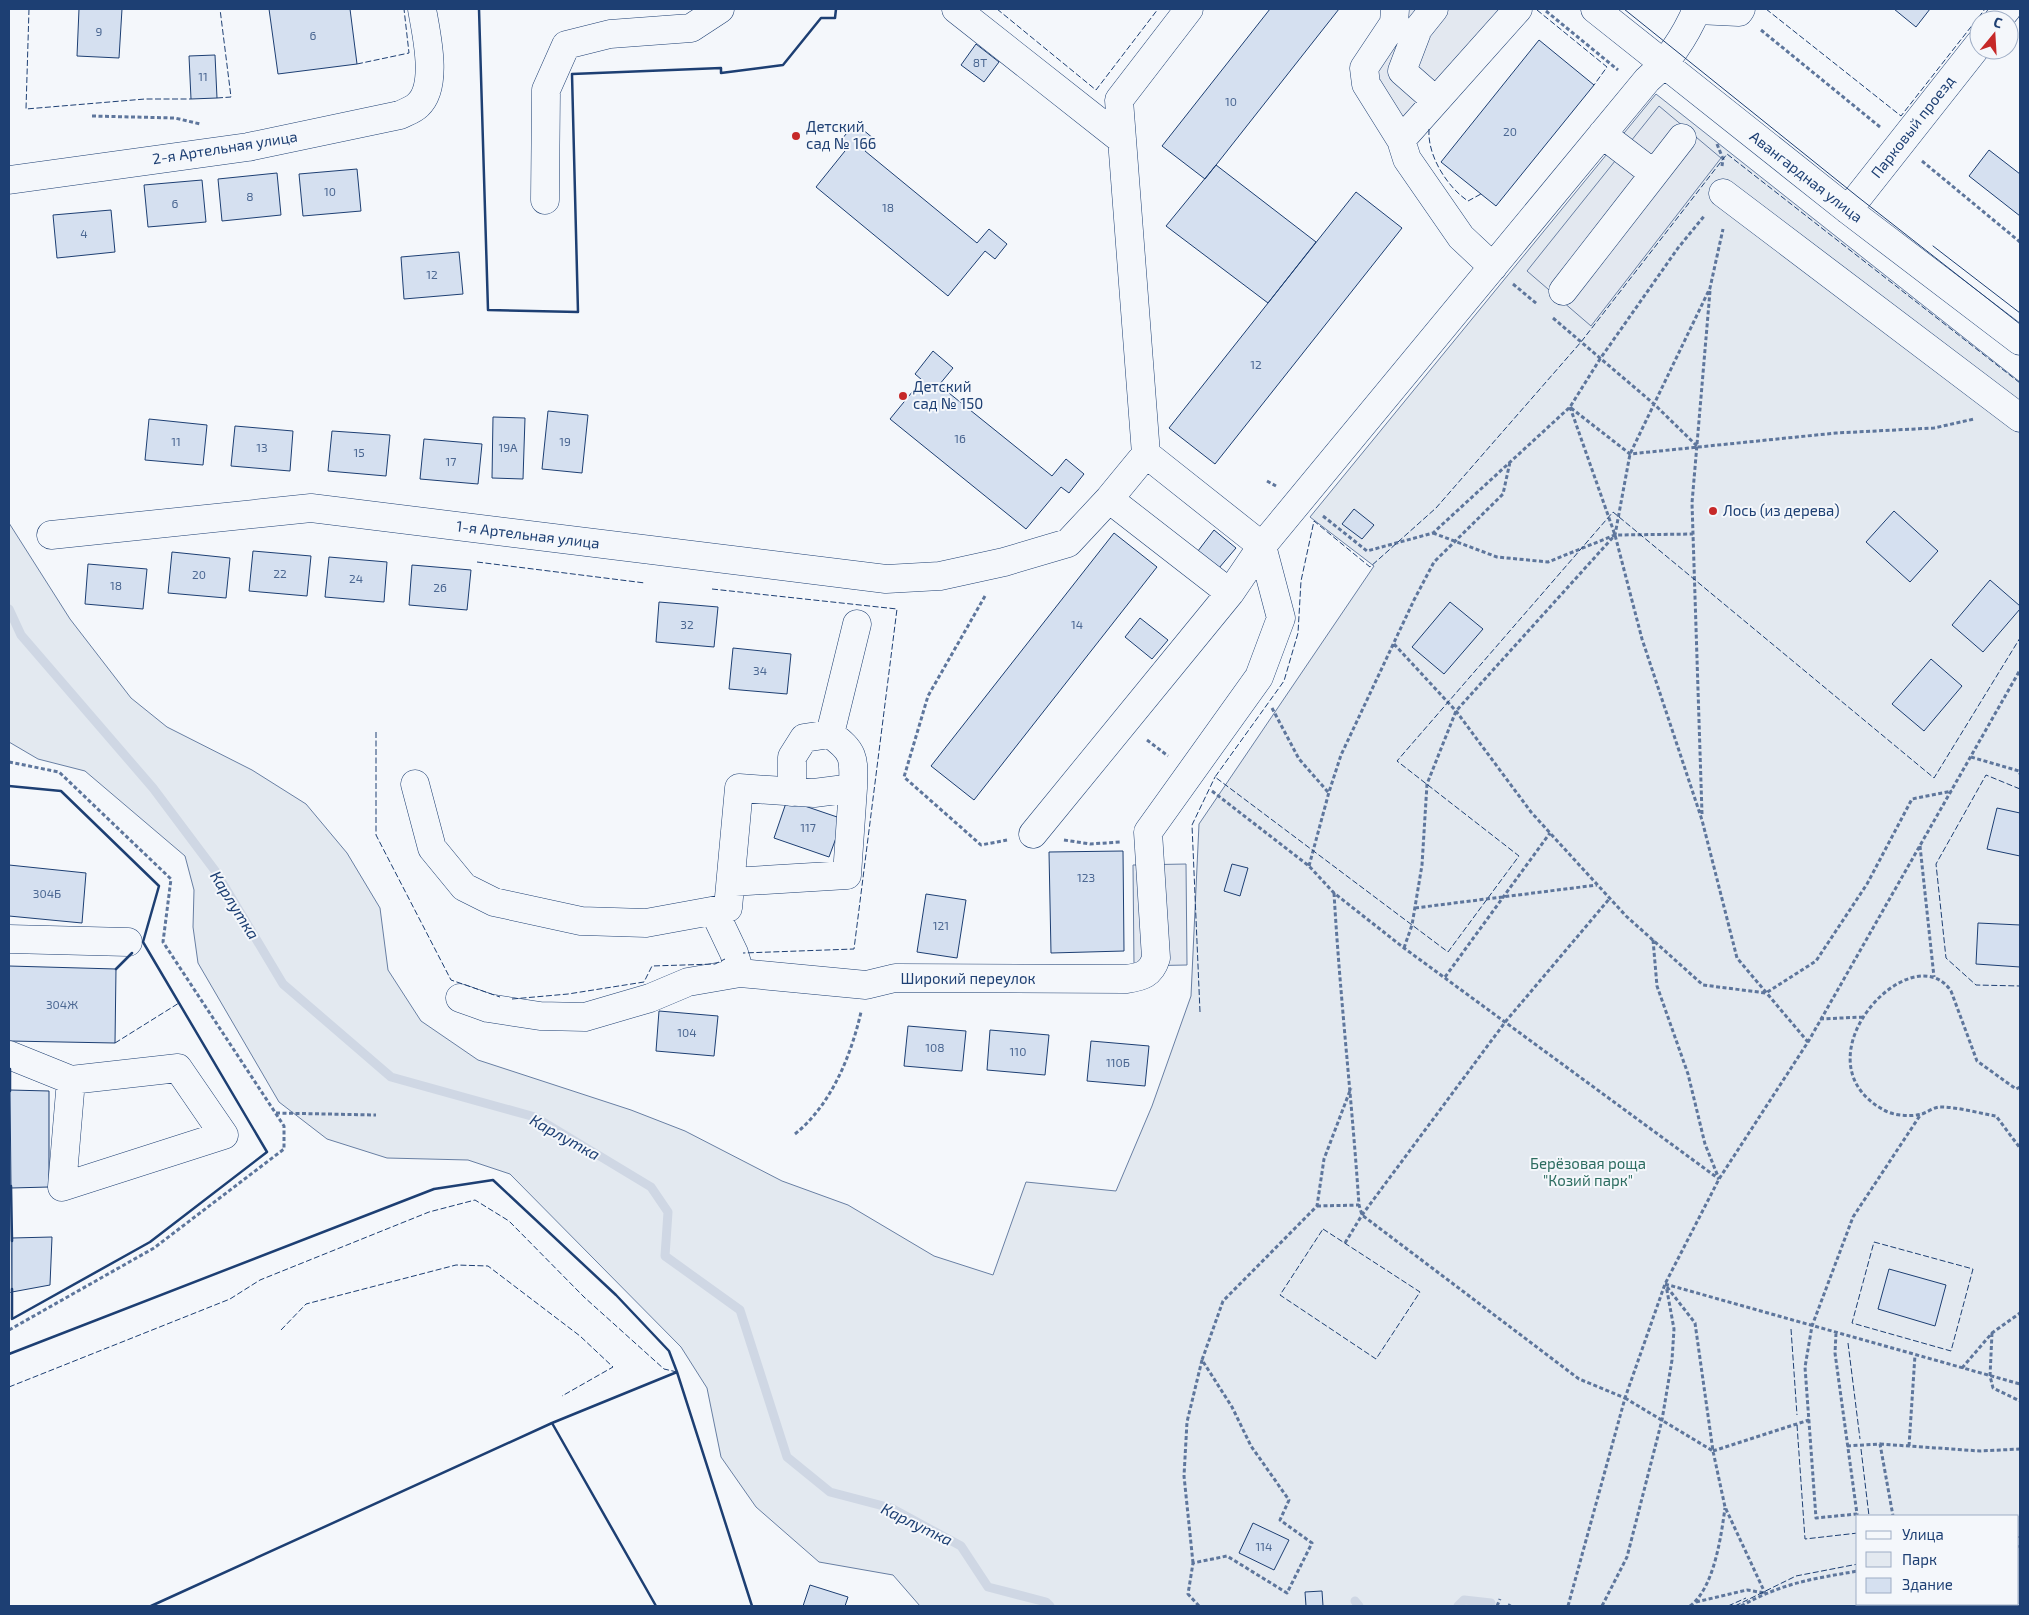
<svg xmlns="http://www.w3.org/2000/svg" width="2029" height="1615" font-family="'Exo 2',sans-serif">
<rect width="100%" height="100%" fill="#f4f7fb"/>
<path fill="#e3e9f0" stroke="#687fa3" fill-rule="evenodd" d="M 1656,94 L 2020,382 L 2020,1606 L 920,1606 L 893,1575 L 819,1562 L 756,1507 L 721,1457 L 707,1388 L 681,1347 L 510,1174 L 468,1160 L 387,1158 L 327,1139 L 279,1102 L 198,963 L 193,927 L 194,890 L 185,856 L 85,771 L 38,759 L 9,742 L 9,523 L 70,619 L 131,698 L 167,727 L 252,770 L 306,804 L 347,853 L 380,908 L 388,970 L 421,1021 L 478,1060 L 631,1110 L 685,1131 L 782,1181 L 848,1205 L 934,1256 L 993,1275 L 1026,1182 L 1116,1191 L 1152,1106 L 1191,996 L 1199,824 L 1374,566 L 1310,517 ZM 1858,1516 L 2018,1516 L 2018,1604 L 1858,1604 Z"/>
<path fill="#e3e8f0" stroke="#687fa3" d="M 1402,9 L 1528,9 L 1414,134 L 1374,80 Z
M 1659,106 L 1721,158 L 1591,326 L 1527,271 Z
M 1186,864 L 1187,965 L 1134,966 L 1133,865 Z
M 9,1068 L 12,1292 L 9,1293 Z"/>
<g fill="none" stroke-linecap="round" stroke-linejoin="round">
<path stroke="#cfd7e4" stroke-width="9" d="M 9,609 L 21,635 L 153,788 L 216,872 L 283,984 L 391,1077 L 535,1117 L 651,1187 L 668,1212 L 665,1256 L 740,1310 L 787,1457 L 830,1492 L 891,1508 L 961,1546 L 988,1587 L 1046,1602 L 1050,1606
M 1355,1601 L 1359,1606
M 1458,1606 L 1464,1600 L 1491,1603"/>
</g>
<path fill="#d5e0f0" stroke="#1d3f73" d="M 79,9 L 122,9 L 119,58 L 77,56 Z
M 269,9 L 350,9 L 357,64 L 278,74 Z
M 1270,9 L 1339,9 L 1205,179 L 1162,146 Z
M 1894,9 L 1930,9 L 1916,27 Z
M 1539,40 L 1594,85 L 1496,206 L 1441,162 Z
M 976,44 L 999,62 L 984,82 L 961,65 Z
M 215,55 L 217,98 L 191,99 L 189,56 Z
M 855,123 L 874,139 L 865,151 L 977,243 L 989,229 L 1007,244 L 995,259 L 985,251 L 948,296 L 816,187 L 849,146 L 842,139 Z
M 1989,150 L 2020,174 L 2020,216 L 1969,176 Z
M 1216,165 L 1316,242 L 1268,303 L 1166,226 Z
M 357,169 L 361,211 L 303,216 L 299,174 Z
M 277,173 L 281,215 L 222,221 L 218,179 Z
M 202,180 L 206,222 L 148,227 L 144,185 Z
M 1356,192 L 1402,228 L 1215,464 L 1169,428 Z
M 111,210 L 115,252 L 57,258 L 53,215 Z
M 459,252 L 463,294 L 404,299 L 401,257 Z
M 933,351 L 953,368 L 939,385 L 1052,476 L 1066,459 L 1084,474 L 1069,493 L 1061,487 L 1026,529 L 890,419 L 922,380 L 915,374 Z
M 548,411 L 588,415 L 582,473 L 542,469 Z
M 493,417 L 525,418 L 523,479 L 492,478 Z
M 149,419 L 207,425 L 203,465 L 145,460 Z
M 235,426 L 293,431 L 290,471 L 231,466 Z
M 332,431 L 390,435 L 386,476 L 328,471 Z
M 424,439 L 482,444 L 478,484 L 420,479 Z
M 1354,509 L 1374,525 L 1362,539 L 1342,524 Z
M 1894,511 L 1938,551 L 1910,582 L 1866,542 Z
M 1214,530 L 1236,548 L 1219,568 L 1198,551 Z
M 1114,533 L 1157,567 L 974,800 L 931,766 Z
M 253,551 L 311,556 L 307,596 L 249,591 Z
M 172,552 L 230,558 L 226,598 L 168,593 Z
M 329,557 L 387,562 L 384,602 L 325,597 Z
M 88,564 L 147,569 L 143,609 L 85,604 Z
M 412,565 L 471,570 L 467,610 L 409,605 Z
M 1990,580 L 2020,606 L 2020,609 L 1983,652 L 1952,625 Z
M 659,602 L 718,607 L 714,647 L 656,642 Z
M 1450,602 L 1483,629 L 1444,674 L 1412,647 Z
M 1140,618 L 1168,640 L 1152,659 L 1125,637 Z
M 733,648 L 791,654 L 787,694 L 729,689 Z
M 1931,659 L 1962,686 L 1924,731 L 1892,704 Z
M 787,800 L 843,819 L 829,857 L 774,838 Z
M 1997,808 L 2020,813 L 2020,856 L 1987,849 Z
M 1123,851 L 1124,951 L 1051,953 L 1049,852 Z
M 1232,864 L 1248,868 L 1240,896 L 1224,891 Z
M 9,865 L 86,873 L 82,923 L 9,916 Z
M 926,894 L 966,900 L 957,958 L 917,952 Z
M 1978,923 L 2020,925 L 2020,967 L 1976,964 Z
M 9,966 L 116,969 L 115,1043 L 9,1041 Z
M 659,1011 L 718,1016 L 714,1056 L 656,1051 Z
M 908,1026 L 966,1031 L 962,1071 L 904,1066 Z
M 990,1030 L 1049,1035 L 1045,1075 L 987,1070 Z
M 1091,1041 L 1149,1046 L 1145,1086 L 1087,1081 Z
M 10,1090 L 49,1091 L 49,1187 L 11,1188 Z
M 52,1237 L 50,1285 L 12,1292 L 12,1238 Z
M 1889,1269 L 1946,1285 L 1935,1326 L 1878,1309 Z
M 1253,1523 L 1289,1540 L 1274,1570 L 1239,1553 Z
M 810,1585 L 848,1597 L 845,1606 L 803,1606 Z
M 1322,1591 L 1323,1606 L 1306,1606 L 1305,1592 Z"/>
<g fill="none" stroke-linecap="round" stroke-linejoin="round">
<g stroke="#1d3f73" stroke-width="29">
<path id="minor" d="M 956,9 L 1122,140
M 1395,9 L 1394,23 L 1364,68 L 1366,84 L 1401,140 L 1407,159 L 1461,237 L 1493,267
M 1434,9 L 1418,29 L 1402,71 L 1435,100
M 1595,9 L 1848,210 L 2020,341
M 1697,10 L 1739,12 L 1741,9
M 1998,20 L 2007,9
M 1602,134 L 1654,174
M 1401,140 L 1518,9
M 9,180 L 248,147 L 400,115 C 406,112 413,110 418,105 C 439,86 426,33 422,9
M 1723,193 L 2020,418
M 545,200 L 546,90 L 566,45 L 610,34 L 691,28 L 720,9
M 1848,210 L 1979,44
M 1563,291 L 1682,138
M 1146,454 L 1119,100 L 1189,9
M 1109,499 L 1230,593
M 51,535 L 311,508 L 886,579 L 940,576 L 1004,562 L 1068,543 L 1109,499 L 1146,454 L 1262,546 L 1281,618 L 1259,677 L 1148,832 L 1156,958 C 1151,974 1142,977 1126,979 L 895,978 L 866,985 L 740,973 L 688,982 L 650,998 L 585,1017 L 540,1016 L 488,1008 L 460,998
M 415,784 L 432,848 L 464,887 L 494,902 L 581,921 L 646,923 L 728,908 L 739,788 L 814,793 L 853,788 C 854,758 855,752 830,734 L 857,624
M 792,792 L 792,757 L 804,738 L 830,734
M 1033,834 L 1230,593 L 1262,546 L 1647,80 C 1670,60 1685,37 1697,9
M 731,882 L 847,875 L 853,788
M 714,911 L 734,953 L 740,973
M 9,939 L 128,942
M 9,1055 L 71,1080 L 178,1068 L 224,1135 L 62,1187 L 71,1080"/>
</g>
<path stroke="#5e769c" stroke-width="3" stroke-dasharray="4 2.5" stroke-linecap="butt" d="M 1546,11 L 1618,70
M 1761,30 L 1880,127
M 92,116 L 175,118 L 200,124
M 1717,144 L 1723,159 L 1722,166
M 1922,161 L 2020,242
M 1513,284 L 1537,304
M 1553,318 L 1654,404 L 1698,447
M 1570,407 L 1615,535 L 1642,639 L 1702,820 L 1737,958 L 1808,1042
M 1571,408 L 1630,454 L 1836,433 L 1934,428 L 1974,419
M 1267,481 L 1276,486
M 1323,516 L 1367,551 L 1433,533 L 1570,407 L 1600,359 L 1678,248 L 1705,215
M 1433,533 L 1497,557 L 1548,562 L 1615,535 L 1693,534
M 985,596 L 928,696 L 904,777 L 981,845 L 1007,840
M 1394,644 L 1456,711 L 1531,812 L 1550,833 L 1626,916 L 1703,985 L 1766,993 L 1816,961 L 1867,884 L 1912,799 L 1952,791
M 1272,708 L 1299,759 L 1328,792
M 1147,740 L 1168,756
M 1971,757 L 2019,771 L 2020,774
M 9,762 L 59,772 L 171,879 L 163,942 L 284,1126 L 284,1149 L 154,1248 L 9,1330
M 1212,791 L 1309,866 L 1334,893 L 1404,948 L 1719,1179
M 1702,814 L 1692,503 L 1710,291
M 1064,840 L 1090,844 L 1120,842
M 1920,846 L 1934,977
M 1309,866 L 1329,792 L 1341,755 L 1414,600 L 1434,562 L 1503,494 L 1510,462
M 1334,893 C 1340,997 1352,1101 1359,1205 L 1362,1215 L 1579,1379 L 1625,1398
M 1415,908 L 1597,885
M 1653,940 L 1657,986 L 1688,1074 L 1705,1144 L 1719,1179
M 1404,948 L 1412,925 L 1422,865 L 1427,784 L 1456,711 L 1615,535 L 1630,454 L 1710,288 L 1723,229
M 1445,977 L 1550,833
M 1820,1019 L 1863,1017
M 2020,1087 L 2016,1089 L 1977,1061 L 1951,991 C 1912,933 1794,1058 1882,1109 C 1893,1116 1910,1117 1922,1114 C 1928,1112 1934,1107 1940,1107 C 1958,1107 1978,1113 1996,1116 L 2020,1148
M 276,1113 L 376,1115
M 795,1134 C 831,1105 851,1056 861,1012
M 1317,1206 L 1359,1205
M 1345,1243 L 1362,1215 L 1506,1021 L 1610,898
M 1665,1284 L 2020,1384
M 1667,1287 L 1695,1323 L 1713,1451 L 1725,1507 L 1765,1593
M 1836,1333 L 1835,1353 L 1857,1514 L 1816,1518 L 1805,1367 L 1812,1326 L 1853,1217 L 1921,1114
M 1992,1333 L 1990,1376 L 1993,1388 L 2020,1401
M 1962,1368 L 1992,1333 L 2020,1313
M 1880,1444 L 1980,1451 L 2020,1449
M 1847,1446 L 1880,1444 L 1893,1516
M 1909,1446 L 1915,1355
M 1713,1451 L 1809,1420
M 2018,1547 L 2020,1546
M 1193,1563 L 1184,1476 L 1187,1422 L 1202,1360
M 1696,1602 L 1747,1590 L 1765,1593
M 1199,1606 L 1188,1594 L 1193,1563 L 1227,1556 L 1287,1593 L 1312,1543 L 1280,1520 L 1289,1500 L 1251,1446 L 1232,1407 L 1202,1360 L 1223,1301 L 1317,1206 L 1324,1159 L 1351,1088
M 1497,1606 L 1500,1599
M 1509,1606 L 1510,1604
M 1568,1606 L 1625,1398 L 1665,1284 L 1719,1179 L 1808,1042 L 2020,670
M 1602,1606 L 1627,1557 L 1662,1420 L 1672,1360 L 1674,1329 L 1666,1285
M 1690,1606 C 1714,1588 1721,1537 1725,1508
M 1741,1606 C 1783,1583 1811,1579 1858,1571"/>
<use href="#minor" stroke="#f4f7fb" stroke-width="28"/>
<path stroke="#1d3f73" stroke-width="1" d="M 1624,9 L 1858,197 L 2020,324
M 1933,246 L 2020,313"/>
<path stroke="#5e769c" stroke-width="3" stroke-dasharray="4 2.5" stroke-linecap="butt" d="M 1625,1398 L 1713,1451"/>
<path stroke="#1d3f73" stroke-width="1" stroke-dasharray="6 2.5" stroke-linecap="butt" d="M 29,9 L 26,109 L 145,99 L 191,99
M 997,9 L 1096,90 L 1158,9
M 1766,9 L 1901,116 L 1985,9
M 1537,10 L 1607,67 L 1594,85
M 357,64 L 409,53 L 404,9
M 217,98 L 231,97 L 220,9
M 1429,129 C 1427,155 1447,187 1468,201 L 1481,194
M 2020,383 L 1727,154 L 1581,342 L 1436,508 L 1370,567 L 1314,521 L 1301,581 L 1298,633 L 1284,681 L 1215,777 L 1448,952 L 1519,856 L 1397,761 L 1613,512 L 1934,778 L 2020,638
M 477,562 L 645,583
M 712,589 L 897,609 L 854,949 L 743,953
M 376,732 L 376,835 L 451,980 L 500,997
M 2020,789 L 1986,775 L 1936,864 L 1946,958 L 1976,985 L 2020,986
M 512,999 L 568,994 L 644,982 L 652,966 L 715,964 L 725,959
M 1200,1012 L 1192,825 L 1215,777
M 115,1043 L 179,1003
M 1323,1229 L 1420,1292 L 1376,1359 L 1280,1295 Z
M 1874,1242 L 1973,1269 L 1951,1351 L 1852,1323 Z
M 1791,1329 L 1797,1415
M 281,1330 L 306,1304 L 456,1265 L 488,1266 L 580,1336 L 613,1367 L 562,1396
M 1848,1343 L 1860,1439
M 9,1387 L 230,1299 L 260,1280 L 429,1212 L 475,1200 L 509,1221 L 584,1297 L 664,1369 L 677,1372
M 1797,1425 L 1805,1539 L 1858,1533
M 1861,1449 L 1869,1516
M 2018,1537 L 2020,1537
M 1728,1606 L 1746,1598
M 1735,1606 L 1796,1576 L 1858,1564"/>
<path stroke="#1d3f73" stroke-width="2.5" d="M 479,9 L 488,310 L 578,312 L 572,74 L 721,68 L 721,73 L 783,65 L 821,18 L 835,18 L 836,9
M 9,786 L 61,791 L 159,886 L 143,942
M 116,969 L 132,953
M 10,1069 L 10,1091
M 11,1186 L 12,1241
M 12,1289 L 12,1319 L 150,1242 L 267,1152 L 143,942
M 9,1354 L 434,1189 L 493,1180 L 616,1295 L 669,1351 L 677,1372 L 552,1423 L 151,1606
M 677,1372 L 752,1606
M 552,1423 L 656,1606"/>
</g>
<g fill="#c62828" stroke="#f4f7fb" stroke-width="2">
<circle cx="796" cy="136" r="5"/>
<circle cx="903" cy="396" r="5"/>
<circle cx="1713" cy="511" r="5"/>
</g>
<g text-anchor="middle" stroke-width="4" stroke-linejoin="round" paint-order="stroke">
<g font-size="12" fill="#4b6792">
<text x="99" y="36">9</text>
<text x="313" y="40">6</text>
<text x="980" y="67">8Т</text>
<text x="203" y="81">11</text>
<text x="1231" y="106">10</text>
<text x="1510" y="136">20</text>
<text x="330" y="196">10</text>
<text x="250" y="201">8</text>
<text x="175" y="208">6</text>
<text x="888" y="212">18</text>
<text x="84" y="238">4</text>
<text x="432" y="279">12</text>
<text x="1256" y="369">12</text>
<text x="960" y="443">16</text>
<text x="176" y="446">11</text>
<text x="565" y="446">19</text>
<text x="262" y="452">13</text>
<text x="508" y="452">19А</text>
<text x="359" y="457">15</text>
<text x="451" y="466">17</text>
<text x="280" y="578">22</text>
<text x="199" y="579">20</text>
<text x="356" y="583">24</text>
<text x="116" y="590">18</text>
<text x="440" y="592">26</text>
<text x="687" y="629">32</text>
<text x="1077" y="629">14</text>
<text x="760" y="675">34</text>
<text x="808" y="832">117</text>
<text x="1086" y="882">123</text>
<text x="47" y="898">304Б</text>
<text x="941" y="930">121</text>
<text x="62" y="1009">304Ж</text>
<text x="687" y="1037">104</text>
<text x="935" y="1052">108</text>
<text x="1018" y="1056">110</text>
<text x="1118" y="1067">110Б</text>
<text x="1264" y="1551">114</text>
</g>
<g font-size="15" fill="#1d3f73" stroke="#f4f7fb" text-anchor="start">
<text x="806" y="132">Детский<tspan x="806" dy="17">сад № 166</tspan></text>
<text x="913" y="392">Детский<tspan x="913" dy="17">сад № 150</tspan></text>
<text x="1723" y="516">Лось (из дерева)</text>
</g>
<g font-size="15" fill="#1d3f73" stroke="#f4f7fb">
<text transform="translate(1913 127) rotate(-52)" y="5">Парковый проезд</text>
<text transform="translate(225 148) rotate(-9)" y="5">2-я Артельная улица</text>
<text transform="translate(1806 177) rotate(38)" y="5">Авангардная улица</text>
<text transform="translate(528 535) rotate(7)" y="5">1-я Артельная улица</text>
<text x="968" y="984">Широкий переулок</text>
</g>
<g font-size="15" fill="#2c6c60" stroke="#f4f7fb">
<text x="1588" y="1169">Берёзовая роща<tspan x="1588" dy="17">"Козий парк"</tspan></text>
</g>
<g font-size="16" font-style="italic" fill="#1d3f73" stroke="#f4f7fb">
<text transform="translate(235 905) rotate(58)" y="6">Карлутка</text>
<text transform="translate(565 1137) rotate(29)" y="6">Карлутка</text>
<text transform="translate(917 1524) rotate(26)" y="6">Карлутка</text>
</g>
</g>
<rect width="2029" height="1615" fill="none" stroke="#1d3f73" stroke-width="20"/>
<rect x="1856" y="1515" width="162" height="90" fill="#f4f7fb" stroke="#9eadc5"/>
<rect x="1866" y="1531" width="25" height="8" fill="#f4f7fb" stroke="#9eadc5"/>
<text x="1902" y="1540" font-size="15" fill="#1d3f73">Улица</text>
<rect x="1866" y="1552" width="25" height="15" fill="#e3e9f0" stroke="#9eadc5"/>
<text x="1902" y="1565" font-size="15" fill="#1d3f73">Парк</text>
<rect x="1866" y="1578" width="25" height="15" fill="#d5e0f0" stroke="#9eadc5"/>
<text x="1902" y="1590" font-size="15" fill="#1d3f73">Здание</text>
<g transform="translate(1994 35) rotate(18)"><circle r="24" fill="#f4f7fb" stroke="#9eadc5"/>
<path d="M0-4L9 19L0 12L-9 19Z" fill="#c62828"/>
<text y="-8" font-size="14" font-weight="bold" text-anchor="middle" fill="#1d3f73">С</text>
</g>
</svg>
